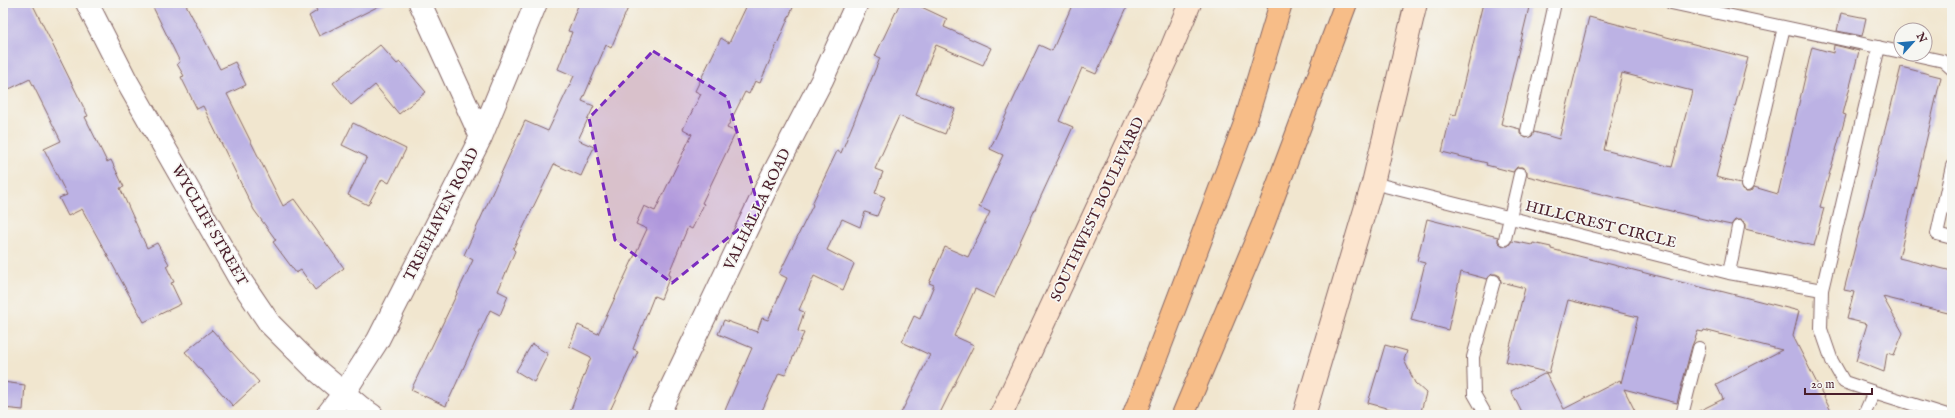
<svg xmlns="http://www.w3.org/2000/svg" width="1955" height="418" font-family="'IM FELL English',serif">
<rect width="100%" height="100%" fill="#f6f6f2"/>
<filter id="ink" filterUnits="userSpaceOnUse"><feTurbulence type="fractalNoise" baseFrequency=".025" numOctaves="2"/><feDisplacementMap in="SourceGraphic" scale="8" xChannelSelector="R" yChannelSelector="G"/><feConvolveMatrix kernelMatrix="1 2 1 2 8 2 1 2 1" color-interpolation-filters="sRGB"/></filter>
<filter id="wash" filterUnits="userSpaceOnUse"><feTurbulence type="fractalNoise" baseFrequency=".012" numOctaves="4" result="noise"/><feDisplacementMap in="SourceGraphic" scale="16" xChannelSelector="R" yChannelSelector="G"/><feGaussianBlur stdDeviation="0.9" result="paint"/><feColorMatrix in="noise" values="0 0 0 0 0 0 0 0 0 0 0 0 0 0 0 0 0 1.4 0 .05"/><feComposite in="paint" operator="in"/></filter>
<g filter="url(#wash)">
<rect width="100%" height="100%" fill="#f1e6cf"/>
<g id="blocks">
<path fill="#bcb2e4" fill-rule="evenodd" d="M 3,3 L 32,3 L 88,116 L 85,117 L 107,162 L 111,160 L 124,187 L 120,188 L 147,248 L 157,243 L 169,264 L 166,266 L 174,282 L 171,283 L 181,304 L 144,322 L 82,209 L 68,216 L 59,198 L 67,195 L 44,149 L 61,141 L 30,79 L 3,92 Z
M 151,3 L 185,3 L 220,69 L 235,62 L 246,85 L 227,94 L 283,206 L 294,199 L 344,268 L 315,290 L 301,270 L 296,273 L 273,242 L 276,240 L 254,210 L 203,106 L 197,109 L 181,77 L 184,76 L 177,64 L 180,62 Z
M 313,3 L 385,3 L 319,36 L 309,16 L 317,11 Z
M 579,3 L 630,3 L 611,48 L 606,45 L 582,101 L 594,106 L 578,140 L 594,147 L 581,176 L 554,164 L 513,249 L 515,251 L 498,291 L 508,296 L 500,315 L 490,310 L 446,406 L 411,390 L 473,260 L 464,255 L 525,121 L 548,131 L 574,76 L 558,69 L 572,32 L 568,31 Z
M 748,3 L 795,3 L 760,83 L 755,81 L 749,94 L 745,92 L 727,128 L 736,132 L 702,203 L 704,204 L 692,229 L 688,227 L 668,275 L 670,276 L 661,299 L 654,296 L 633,349 L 638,351 L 608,415 L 569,415 L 591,357 L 569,346 L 578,325 L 598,334 L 647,229 L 636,224 L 644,206 L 655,211 L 692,134 L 683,129 L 701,94 L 695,91 L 721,38 L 729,43 Z
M 900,3 L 913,3 L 947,19 L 944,27 L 991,48 L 983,65 L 936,45 L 916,94 L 955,109 L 945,134 L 899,116 L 875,169 L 883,172 L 875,193 L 885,197 L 877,216 L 865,212 L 860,227 L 842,219 L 827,250 L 854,264 L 843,290 L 814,276 L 799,310 L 804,312 L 798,331 L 804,333 L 785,375 L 779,373 L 760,415 L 723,415 L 752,348 L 718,334 L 724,320 L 757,332 L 762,318 L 768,320 L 787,278 L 779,274 L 813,205 L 812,204 L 837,151 L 841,153 L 880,58 L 875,56 Z
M 1073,3 L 1129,3 L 1096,74 L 1082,68 L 1059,121 L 1073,127 L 994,298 L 975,289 L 954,336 L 974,345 L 939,415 L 900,415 L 930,355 L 902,342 L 914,316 L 920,319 L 934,285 L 929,283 L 945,247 L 968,257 L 990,212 L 979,207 L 1003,155 L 990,149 L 1039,45 L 1052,51 Z
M 1483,3 L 1530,3 L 1501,124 L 1520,129 L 1520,134 L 1526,138 L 1532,136 L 1534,132 L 1559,139 L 1589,17 L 1748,58 L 1716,177 L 1740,183 L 1742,190 L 1746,192 L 1750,192 L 1754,187 L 1778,194 L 1812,47 L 1833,53 L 1834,45 L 1859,51 L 1843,114 L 1846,115 L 1820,207 L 1824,208 L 1814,246 L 1745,229 L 1745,224 L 1740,220 L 1735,220 L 1731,225 L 1712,221 L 1527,176 L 1527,171 L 1522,167 L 1517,167 L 1513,172 L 1486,165 L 1487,163 L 1442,152 L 1451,114 L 1456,115 ZM 1622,73 L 1692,91 L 1672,167 L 1604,150 Z
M 1841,13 L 1866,18 L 1862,36 L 1837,31 Z
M 380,45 L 397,64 L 400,62 L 426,92 L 399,114 L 375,85 L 351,105 L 333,83 Z
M 1901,67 L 1941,77 L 1899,258 L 1952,271 L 1952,314 L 1883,297 L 1903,333 L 1894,355 L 1887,353 L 1884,372 L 1856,361 L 1867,324 L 1847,319 L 1854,292 L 1844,290 Z
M 353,123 L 406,149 L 389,183 L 382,179 L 368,205 L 348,195 L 367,157 L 342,145 Z
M 1427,219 L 1498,237 L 1498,242 L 1503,246 L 1508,246 L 1512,241 L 1532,245 L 1533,243 L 1551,247 L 1551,249 L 1716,291 L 1716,290 L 1799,311 L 1793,336 L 1833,415 L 1691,415 L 1723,399 L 1716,384 L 1782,350 L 1704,330 L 1703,332 L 1698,331 L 1692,346 L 1677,403 L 1624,389 L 1637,415 L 1523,415 L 1511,391 L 1546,373 L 1564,409 L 1620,380 L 1621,383 L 1638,317 L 1568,300 L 1549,373 L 1506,362 L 1525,288 L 1501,282 L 1500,276 L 1496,274 L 1492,274 L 1487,279 L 1461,272 L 1448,330 L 1411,320 L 1425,263 L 1417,261 Z
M 212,330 L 259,382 L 233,406 L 185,352 Z
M 532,344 L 548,354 L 534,382 L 516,371 Z
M 1385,345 L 1407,351 L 1404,360 L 1415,383 L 1426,393 L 1420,415 L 1412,415 L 1368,403 Z
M 3,382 L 25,385 L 23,410 L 3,408 Z"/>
</g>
</g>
<g filter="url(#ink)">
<use href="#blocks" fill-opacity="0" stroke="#846564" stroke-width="1"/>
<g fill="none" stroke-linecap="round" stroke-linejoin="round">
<g stroke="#846564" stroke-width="14">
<path id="service" d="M 1671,3 L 1901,52
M 1911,54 L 1943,61 L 1952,69
M 1527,131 L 1555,3
M 1952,166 L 1937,234 L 1952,238
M 1373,183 L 1729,273 L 1822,290
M 1747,185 L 1784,27
M 1505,239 L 1520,174
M 1729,273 L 1738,227
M 1874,392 L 1844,382 L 1832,361 L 1821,329 L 1822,290 L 1879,47
M 1486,415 L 1474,394 L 1473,357 L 1494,281
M 1682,415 L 1699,348
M 1864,415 L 1874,392 L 1947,415"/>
</g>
<g stroke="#846564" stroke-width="24">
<path id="minor" d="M 87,3 L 126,80 L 239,278 L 270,324 L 314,368 L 359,406 L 372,415
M 420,3 L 481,137
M 327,415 L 344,393 L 378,340 L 481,137 L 536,3
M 658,415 L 772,176 L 822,80 L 857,3"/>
</g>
<g stroke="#846564" stroke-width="24">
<path id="secondary" d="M 1001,415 L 1171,49 L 1190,3
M 1304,415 L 1373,183 L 1416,3"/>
</g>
<g stroke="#846564" stroke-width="24">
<path id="motorway" d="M 1134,415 L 1244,126 L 1281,3
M 1183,415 L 1264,222 L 1346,3"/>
</g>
<use href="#service" stroke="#fff" stroke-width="12"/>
<use href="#minor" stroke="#fff" stroke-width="22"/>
<use href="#secondary" stroke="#fce5cf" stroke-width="22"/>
<use href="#motorway" stroke="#f7bd88" stroke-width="22"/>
</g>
</g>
<path fill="#7b2cbf" fill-opacity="0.2" stroke="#7b2cbf" stroke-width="3" stroke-dasharray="8 5" stroke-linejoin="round" d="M 653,51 L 727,97 L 760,212 L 672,283 L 615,240 L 589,118 Z"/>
<g text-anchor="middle" stroke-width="3.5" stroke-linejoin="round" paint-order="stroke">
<g font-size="15" fill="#4a1f2b" stroke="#f6f6f2">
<text transform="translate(757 209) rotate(-64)" y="5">VALHALLA ROAD</text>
<text transform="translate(1097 209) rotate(-65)" y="5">SOUTHWEST BOULEVARD</text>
<text transform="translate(441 214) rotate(-63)" y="5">TREEHAVEN ROAD</text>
<text transform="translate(1601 224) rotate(14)" y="5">HILLCREST CIRCLE</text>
<text transform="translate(210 225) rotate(60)" y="5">WYCLIFF STREET</text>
</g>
</g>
<rect width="1955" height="418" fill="none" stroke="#f6f6f2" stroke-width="16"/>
<g transform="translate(1913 42) rotate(63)"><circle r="19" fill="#f6f6f2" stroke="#b1a0a2"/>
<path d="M0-3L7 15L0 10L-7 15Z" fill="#1f6fb2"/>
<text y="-6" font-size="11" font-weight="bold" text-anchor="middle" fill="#4a1f2b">N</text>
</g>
<path d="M1805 388v6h67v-6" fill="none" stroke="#4a1f2b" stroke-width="2"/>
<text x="1811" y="388" font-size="12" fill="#4a1f2b" stroke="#f6f6f2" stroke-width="3" paint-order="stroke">20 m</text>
</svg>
